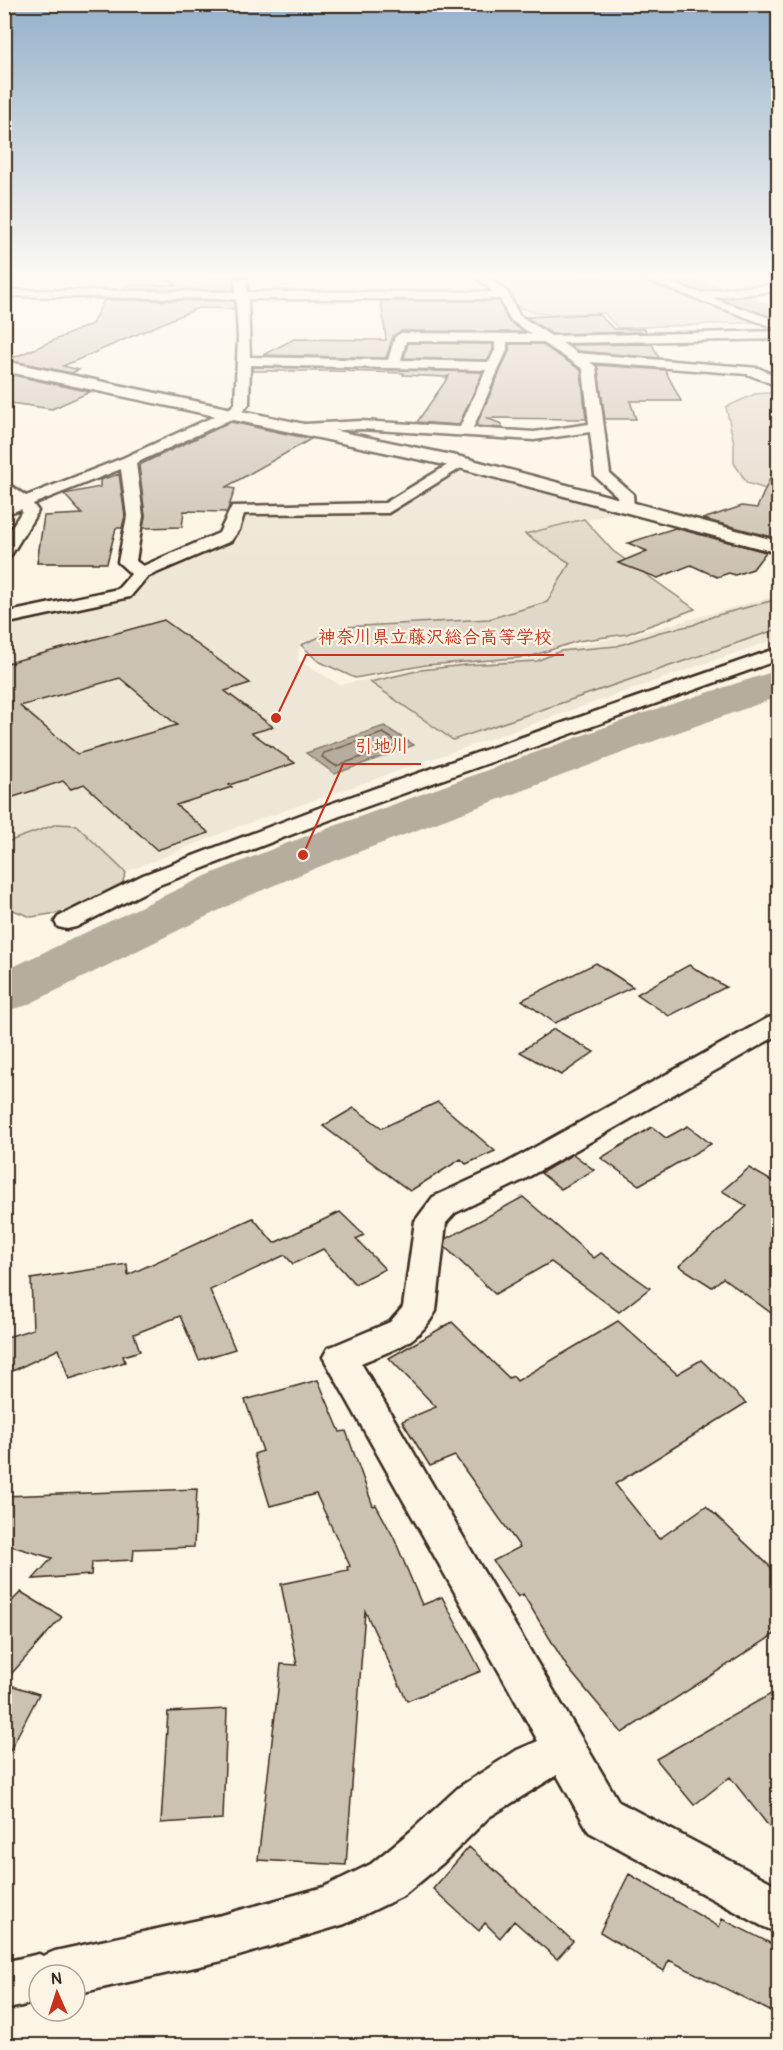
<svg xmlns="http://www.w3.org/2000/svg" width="783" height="2050" font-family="Pangolin,'Klee One',sans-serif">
<rect width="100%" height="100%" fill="#fcf5e5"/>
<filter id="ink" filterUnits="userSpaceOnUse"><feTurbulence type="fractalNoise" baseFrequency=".0167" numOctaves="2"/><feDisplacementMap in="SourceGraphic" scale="12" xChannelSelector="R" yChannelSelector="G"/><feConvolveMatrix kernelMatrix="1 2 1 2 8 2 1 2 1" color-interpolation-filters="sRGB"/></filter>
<g filter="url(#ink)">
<path fill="#eee6d6" d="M 476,473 L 620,511 L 546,532 L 537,538 L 589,579 L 578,608 L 300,642 L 298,660 L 340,685 L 424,667 L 530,659 L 554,651 L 647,631 L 778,595 L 778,638 L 232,829 L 62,898 L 5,883 L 4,625 L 131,597 L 134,586 L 154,572 L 231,540 L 245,512 L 389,510 L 446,475 Z"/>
<path fill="#e0d8c8" stroke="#8e8173" stroke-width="1.5" d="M 490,277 L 633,277 L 760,322 L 618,328 L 604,313 L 544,314 L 520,308 Z
M 778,392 L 778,493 L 747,483 L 734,463 L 734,443 L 726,407 L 755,394 Z
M 584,519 L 613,551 L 695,609 L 627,634 L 578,641 L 529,657 L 426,665 L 355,678 L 318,661 L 301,645 L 343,627 L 489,619 L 547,602 L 570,563 L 525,534 Z
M 778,599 L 778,629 L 453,740 L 370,682 L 421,670 L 465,665 L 537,661 L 560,651 L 617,646 L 660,632 L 693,625 L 714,616 Z
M 57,824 L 76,825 L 126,873 L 121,886 L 65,912 L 31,917 L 5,907 L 4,843 Z"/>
<path fill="#b7ad9e" stroke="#85796b" stroke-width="1.5" d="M 384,726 L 414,745 L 335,774 L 306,753 Z"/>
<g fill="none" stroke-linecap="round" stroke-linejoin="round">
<path stroke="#6d5e51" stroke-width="1.5" d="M 383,733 L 396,741 L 396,745 L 336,766 L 322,757 L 324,753 Z"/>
<path fill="#b7ad9e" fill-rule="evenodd" d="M 656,277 L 691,277 L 778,307 L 778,324 L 659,282 Z
M 778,670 L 778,697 L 673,734 L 321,866 L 246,897 L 25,1006 L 4,1011 L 4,971 L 208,875 L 285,844 L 641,714 Z"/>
</g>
<path fill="#ccc2b3" stroke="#3b2a1e" stroke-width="1.5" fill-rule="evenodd" d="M 167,277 L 233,277 L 234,290 L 122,289 L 128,285 L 175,285 Z
M 104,300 L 234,301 L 234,309 L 198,308 L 63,366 L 79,370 L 71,373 L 8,360 L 92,324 Z
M 381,301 L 499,301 L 508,321 L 524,332 L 401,331 L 393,336 L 386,358 L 263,355 L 294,339 L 386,340 Z
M 598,314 L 614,329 L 645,329 L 646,332 L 552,334 L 526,317 Z
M 408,343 L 493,344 L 493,349 L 488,360 L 404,358 Z
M 509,344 L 541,344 L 581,370 L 586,419 L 486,418 L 502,424 L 502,428 L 476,426 L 509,351 Z
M 652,344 L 659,358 L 578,351 L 569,345 Z
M 597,365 L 665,370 L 681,401 L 630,401 L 636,419 L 605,419 Z
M 252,367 L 483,372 L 459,425 L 417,422 L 449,376 L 446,377 L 403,375 L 404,373 L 334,371 L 252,371 Z
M 4,373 L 90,392 L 52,409 L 4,402 Z
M 231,422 L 311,439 L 226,487 L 235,489 L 227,512 L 184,511 L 182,527 L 143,528 L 145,516 L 139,465 Z
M 778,460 L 778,536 L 776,538 L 703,519 L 742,506 L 757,508 Z
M 119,474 L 125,516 L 122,528 L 116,528 L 107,563 L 37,563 L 44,516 L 82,514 L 64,494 L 100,487 L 100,480 Z
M 675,528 L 766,552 L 753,569 L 735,575 L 729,573 L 717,577 L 691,565 L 658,578 L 618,563 L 647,551 L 628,543 Z
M 164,620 L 250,683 L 225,691 L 273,727 L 252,733 L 295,763 L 229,785 L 232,787 L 176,805 L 209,833 L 157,850 L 84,784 L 71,789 L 63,781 L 4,800 L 4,664 ZM 120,678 L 177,725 L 77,754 L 20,706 Z
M 596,963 L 633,987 L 555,1023 L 522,1000 Z
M 689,965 L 726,987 L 669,1016 L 637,994 Z
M 554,1029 L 594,1052 L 561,1075 L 520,1052 Z
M 438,1102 L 495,1151 L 466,1164 L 461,1159 L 410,1191 L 323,1126 L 354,1108 L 382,1128 Z
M 688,1126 L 711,1144 L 639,1185 L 601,1158 L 652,1127 L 666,1138 Z
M 573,1154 L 594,1170 L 561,1189 L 541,1173 Z
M 749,1168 L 775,1183 L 778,1180 L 778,1318 L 723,1278 L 712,1287 L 679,1266 L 747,1206 L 722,1191 Z
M 523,1197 L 594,1258 L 601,1253 L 650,1288 L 619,1312 L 551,1262 L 495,1294 L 445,1247 L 446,1239 Z
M 340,1212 L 364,1235 L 356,1239 L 385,1269 L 355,1284 L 323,1249 L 293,1264 L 285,1255 L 210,1290 L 235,1349 L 199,1360 L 180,1316 L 134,1334 L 140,1351 L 123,1356 L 125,1362 L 69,1379 L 59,1349 L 4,1375 L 4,1338 L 33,1329 L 31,1279 L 127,1264 L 128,1275 L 253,1218 L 274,1243 Z
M 618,1321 L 677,1374 L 701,1360 L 746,1403 L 615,1484 L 659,1539 L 706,1506 L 778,1574 L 778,1632 L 622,1733 L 567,1667 L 523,1594 L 518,1597 L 493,1561 L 520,1547 L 455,1456 L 430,1466 L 402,1421 L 436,1407 L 389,1358 L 452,1322 L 509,1378 L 513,1376 L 517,1381 Z
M 318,1380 L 340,1432 L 346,1431 L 373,1506 L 376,1505 L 394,1538 L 422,1605 L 442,1597 L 481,1671 L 407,1701 L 365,1611 L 346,1865 L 258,1860 L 281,1664 L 297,1665 L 281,1584 L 348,1570 L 347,1567 L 350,1566 L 316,1494 L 270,1506 L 254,1454 L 263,1451 L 245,1400 Z
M 197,1489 L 194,1547 L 134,1549 L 133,1560 L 92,1562 L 91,1575 L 33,1579 L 52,1558 L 4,1544 L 4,1496 Z
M 21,1592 L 62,1617 L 4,1682 L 4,1609 Z
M 4,1683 L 39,1694 L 4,1762 Z
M 778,1690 L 778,1838 L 730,1777 L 694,1805 L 656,1759 Z
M 227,1709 L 223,1819 L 161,1823 L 168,1712 Z
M 469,1847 L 573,1941 L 557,1959 L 514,1921 L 500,1938 L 485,1923 L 479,1931 L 433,1889 Z
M 629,1874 L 719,1927 L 722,1919 L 778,1947 L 778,2015 L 669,1960 L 664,1971 L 600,1932 Z"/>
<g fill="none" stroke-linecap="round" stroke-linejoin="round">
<g stroke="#3b2a1e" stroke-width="5">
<path id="minor" d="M 241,277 L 247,280 L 247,292 L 493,292 L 476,277 L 489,277 L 508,293 L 519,315 L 551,336 L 778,331 L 778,339 L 562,343 L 577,353 L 758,368 L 778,377 L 778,386 L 747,374 L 590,362 L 596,367 L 610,474 L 633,494 L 634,506 L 626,511 L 618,506 L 617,496 L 595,476 L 590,432 L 534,440 L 361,429 L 305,432 L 298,428 L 305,424 L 361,421 L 460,427 L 486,370 L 250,365 L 249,404 L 238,416 L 136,463 L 143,516 L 136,561 L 143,566 L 219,533 L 232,506 L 385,503 L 456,460 L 466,460 L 469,463 L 388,513 L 244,514 L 239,530 L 231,541 L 147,577 L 130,597 L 4,624 L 4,613 L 118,589 L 131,574 L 118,562 L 127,516 L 121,469 L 33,504 L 38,511 L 10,557 L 4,558 L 4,539 L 22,511 L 21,509 L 4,515 L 4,504 L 13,501 L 4,494 L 4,481 L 26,496 L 123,458 L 228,410 L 235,403 L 238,338 L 236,299 L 4,296 L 4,290 L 236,292 L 235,280 ZM 248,299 L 500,299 L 510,320 L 532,334 L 401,333 L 395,337 L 388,360 L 250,357 ZM 406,341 L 495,342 L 495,350 L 489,362 L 401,360 ZM 507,342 L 542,342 L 583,369 L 589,424 L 534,432 L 473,428 L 507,350 Z
M 638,277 L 654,277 L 700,293 L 729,288 L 778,285 L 778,291 L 712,298 L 778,321 L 778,329 Z
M 778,648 L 778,660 L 340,816 L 159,885 L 76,927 L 67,929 L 58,927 L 55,922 L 58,917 L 143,875 L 324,806 Z
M 778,1016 L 778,1035 L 523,1180 L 455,1213 L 446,1223 L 436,1311 C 417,1345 394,1349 361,1363 L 619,1802 L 778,1886 L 778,1933 L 762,1926 L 589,1832 L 557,1775 L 489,1817 L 443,1863 L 403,1896 L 345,1924 L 222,1961 L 75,1994 L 75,1975 L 39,1975 L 39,2002 L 4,2010 L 4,1962 L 39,1954 L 43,1956 L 55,1951 L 222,1915 L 324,1887 L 371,1864 L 411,1831 L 459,1787 L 517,1750 L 538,1741 L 323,1357 L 328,1348 L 390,1322 L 403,1307 L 415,1221 L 433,1197 L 501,1166 L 768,1018 Z"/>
</g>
<g stroke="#3b2a1e" stroke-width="5">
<path id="tertiary" d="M 4,361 L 461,457 L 778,541 L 778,553 L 459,468 L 4,371 Z"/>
</g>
<use href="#minor" fill="#fcf5e5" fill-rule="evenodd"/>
<use href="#tertiary" fill="#fcf5e5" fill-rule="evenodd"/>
</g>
</g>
<linearGradient id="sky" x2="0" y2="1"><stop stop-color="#94b1ca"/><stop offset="0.49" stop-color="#fefaf3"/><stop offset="1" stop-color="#fefaf3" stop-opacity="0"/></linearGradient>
<rect width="783" height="564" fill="url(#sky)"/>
<path fill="none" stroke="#c8321e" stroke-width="2" d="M276 718L306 655H564M303 855L343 764H421"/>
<g fill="#c8321e" stroke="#fcf5e5" stroke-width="2">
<circle cx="276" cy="718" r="6"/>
<circle cx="303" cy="855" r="6"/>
</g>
<g font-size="18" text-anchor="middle" font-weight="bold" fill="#c8321e" stroke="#fcf5e5" stroke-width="4.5" stroke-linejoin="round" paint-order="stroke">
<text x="435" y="643">神奈川県立藤沢総合高等学校</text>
<text x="382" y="752">引地川</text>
</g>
<rect width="783" height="2050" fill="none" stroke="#fcf5e5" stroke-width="24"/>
<rect x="12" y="12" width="759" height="2026" fill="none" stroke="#3b2a1e" stroke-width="2" filter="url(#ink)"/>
<g transform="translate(57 1993) rotate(357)"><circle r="28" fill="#fcf5e5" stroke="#afa495" stroke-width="1.5"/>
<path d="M0-4.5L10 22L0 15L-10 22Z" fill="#c8321e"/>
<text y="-9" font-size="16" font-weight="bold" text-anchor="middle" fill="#3b2a1e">N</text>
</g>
</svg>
